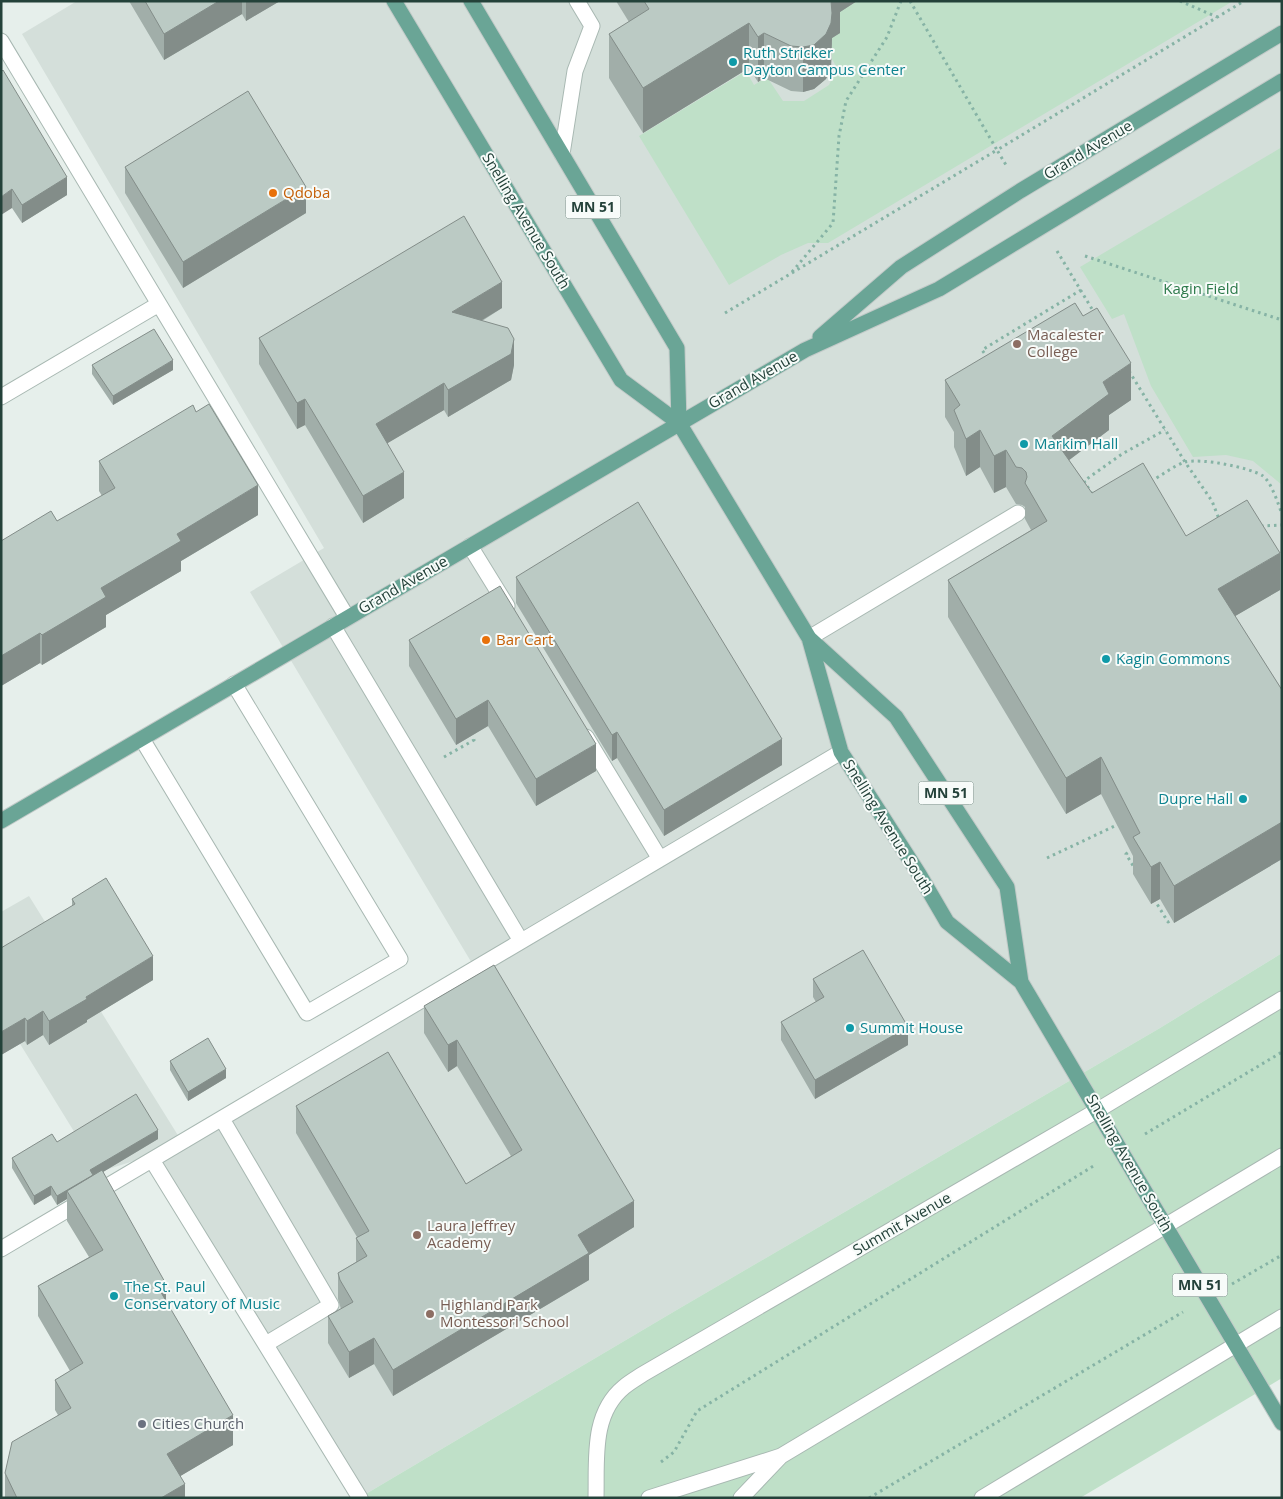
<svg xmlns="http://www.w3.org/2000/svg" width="1283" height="1499" font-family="'Open Sans',sans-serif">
<rect width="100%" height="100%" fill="#e6efeb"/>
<path fill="#d4dfda" d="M 77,1 L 1282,1 L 1282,953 L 1160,1028 L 680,1308 L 359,1498 L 156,1162 L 181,1146 L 99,1172 L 1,1013 L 1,912 L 29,896 L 184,1145 L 476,970 L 250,592 L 324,548 L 22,34 Z"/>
<path fill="#bfe0c8" d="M 854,1 L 1233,1 L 828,243 L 808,243 L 781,255 L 729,285 L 639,136 L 746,71 L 754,85 L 767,77 L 783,101 L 804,101 L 829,85 L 837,68 L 823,43 L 826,19 Z
M 1282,147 L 1282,485 L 1253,461 L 1226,455 L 1193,457 L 1151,386 L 1124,314 L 1112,319 L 1080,267 Z
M 1282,953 L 1282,1378 L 1080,1498 L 359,1498 L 680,1308 L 1160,1028 Z"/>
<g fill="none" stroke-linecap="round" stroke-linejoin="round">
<g stroke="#a8b8b2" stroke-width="17">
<path id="minor" d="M 1,41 L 347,617
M 562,154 L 575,71 L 592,26 L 577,1
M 1,397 L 159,304
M 470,546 L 507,606
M 333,626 L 521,941
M 809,638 L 1018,513
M 586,737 L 660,859
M 142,739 L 307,1013 L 400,959 L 234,684
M 222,1119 L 331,1305 L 266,1344
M 152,1160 L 360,1498
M 1,1249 L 841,752
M 596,1498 C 597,1460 591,1414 624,1387 C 630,1382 637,1378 643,1374 L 1098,1110 L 1282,999
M 649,1498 L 781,1456 L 1282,1156
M 741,1498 L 780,1457
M 982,1498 L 1282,1317"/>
</g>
<g stroke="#c2cac8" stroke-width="17">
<path id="major" d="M 394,1 L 621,380 L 679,423 L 809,638 L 841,752 L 919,874 L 947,922 L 1021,982 L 1282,1423
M 471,1 L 677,348 L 679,423
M 820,337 L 901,267 L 1020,191 L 1282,33
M 809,638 L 896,717 L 1007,887 L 1021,982
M 1,821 L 805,350 L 939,289 L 1282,81"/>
</g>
<path stroke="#86b3a5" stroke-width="3" stroke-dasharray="2.5 4" stroke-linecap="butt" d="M 910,1 L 997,150 L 1244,1
M 1180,1 L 1217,17
M 1057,251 L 1095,314
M 1085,256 L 1282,320
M 792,272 L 833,223 L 839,136 L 846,101 L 887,37 L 901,1
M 725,313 L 997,150 L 1006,165
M 988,358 L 982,350 L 1081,290
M 1129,371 L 1185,462 L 1212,501 L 1219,519
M 1151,481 C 1161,476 1175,465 1185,462 C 1201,458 1249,467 1263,476 C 1272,483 1278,504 1282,514
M 1092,494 L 1084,481 L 1122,454 L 1165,430
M 1261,526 L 1282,525
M 444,757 L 474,740 L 472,736
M 1133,849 L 1126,854 L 1135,869
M 1047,858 L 1119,824
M 1154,899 L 1168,922 L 1175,918
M 1145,1134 L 1282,1052
M 1232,1284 L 1282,1255
M 661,1462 L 674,1452 L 697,1411 L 1095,1165
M 869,1498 L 1183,1312"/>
<use href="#minor" stroke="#fff" stroke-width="15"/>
<use href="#major" stroke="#6aa596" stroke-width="15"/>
</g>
<path fill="#a1aea9" d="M 129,1 L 280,1 L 246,21 L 242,14 L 164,60 Z
M 616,1 L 857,1 L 840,12 L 840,33 L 832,38 L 831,68 L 826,79 L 814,89 L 803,92 L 791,91 L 764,78 L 758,82 L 749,68 L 643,133 L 609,78 L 609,34 L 629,22 Z
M 1,72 L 67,195 L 22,223 L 12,208 Z
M 125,167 L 306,213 L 183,288 L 125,193 Z
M 502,308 L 482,321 L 514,365 L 511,380 L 448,417 L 444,410 L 387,443 L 404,498 L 363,523 L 305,425 L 297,429 L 259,364 L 259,338 Z
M 92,365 L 173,370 L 113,405 L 92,374 Z
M 945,380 L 1131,400 L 1109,415 L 1109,430 L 1069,460 L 1092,493 L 1186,536 L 1280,590 L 1235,616 L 1282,690 L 1282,859 L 1174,923 L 1160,899 L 1151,904 L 1133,874 L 1133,856 L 1101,794 L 1066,814 L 948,617 L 948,580 L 1031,530 L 1025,519 L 1025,507 L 1022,505 L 1016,504 L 1006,487 L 994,493 L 980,467 L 966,476 L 954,447 L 954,432 L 945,417 Z
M 99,461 L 258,515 L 181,561 L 181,571 L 106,615 L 106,627 L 42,665 L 40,663 L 1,686 L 1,541 L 57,521 L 102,496 L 99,491 Z
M 516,577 L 782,765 L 664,836 L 617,758 L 612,761 L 516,603 Z
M 409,640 L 596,771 L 536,806 L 488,726 L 456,745 L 409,666 Z
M 72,899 L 153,980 L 87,1020 L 87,1022 L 49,1045 L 43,1035 L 27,1045 L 25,1041 L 1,1055 L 72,906 Z
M 494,965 L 634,1227 L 589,1255 L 589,1280 L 393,1396 L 374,1364 L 349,1378 L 328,1343 L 328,1316 L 341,1309 L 338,1299 L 338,1273 L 356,1262 L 356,1238 L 357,1237 L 296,1133 L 296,1106 L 466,1184 L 511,1156 L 457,1066 L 448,1072 L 424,1033 L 424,1006 Z
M 813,979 L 908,1045 L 815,1099 L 781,1040 L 781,1022 L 816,1002 L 813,997 Z
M 170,1061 L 226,1078 L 188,1101 L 170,1070 Z
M 158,1139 L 103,1172 L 166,1301 L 233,1445 L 180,1476 L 185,1498 L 5,1498 L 5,1473 L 58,1415 L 55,1410 L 55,1380 L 70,1371 L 38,1316 L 38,1286 L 89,1257 L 67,1221 L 67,1199 L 57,1205 L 51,1195 L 34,1205 L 12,1168 L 12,1158 L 57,1142 Z"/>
<path fill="#838d89" d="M 219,1 L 242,1 L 242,14 L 164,60 L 164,34 Z
M 246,1 L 280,1 L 246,21 Z
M 830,1 L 857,1 L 840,12 L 840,33 L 832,38 L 831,68 L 826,79 L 814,89 L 803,92 L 803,47 Z
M 749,23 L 749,68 L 643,133 L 643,88 Z
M 764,33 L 764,78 L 758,82 L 758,37 Z
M 67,177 L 67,195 L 22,223 L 22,205 Z
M 306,187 L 306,213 L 183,288 L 183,262 Z
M 12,189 L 12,208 L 1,215 L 1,197 Z
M 502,282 L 502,308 L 452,338 L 452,312 Z
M 514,339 L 514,365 L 511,380 L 448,417 L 448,390 Z
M 173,360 L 173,370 L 113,405 L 113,396 Z
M 1131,363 L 1131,400 L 1109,415 L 1109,430 L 1052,473 L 1052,436 L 1103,382 Z
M 444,383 L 444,410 L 376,450 L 376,424 Z
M 305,399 L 305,425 L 297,429 L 297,403 Z
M 980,430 L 980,467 L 966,476 L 966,439 Z
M 1006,450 L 1006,487 L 994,493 L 994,456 Z
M 404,472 L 404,498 L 363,523 L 363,496 Z
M 258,485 L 258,515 L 181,561 L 181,571 L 106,615 L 106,627 L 42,665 L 42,635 L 101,588 L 177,534 Z
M 1280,553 L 1280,590 L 1218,626 L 1218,589 Z
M 40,633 L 40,663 L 1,686 L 1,656 Z
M 488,700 L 488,726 L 456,745 L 456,719 Z
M 617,732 L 617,758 L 612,761 L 612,735 Z
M 782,739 L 782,765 L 664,836 L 664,810 Z
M 596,744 L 596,771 L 536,806 L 536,779 Z
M 1101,757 L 1101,794 L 1066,814 L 1066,778 Z
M 1282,822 L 1282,859 L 1174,923 L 1174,886 Z
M 1160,862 L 1160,899 L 1151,904 L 1151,867 Z
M 153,956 L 153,980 L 87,1020 L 87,1022 L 49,1045 L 49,1021 L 86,997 Z
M 43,1011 L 43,1035 L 27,1045 L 27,1021 Z
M 25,1018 L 25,1041 L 1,1055 L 1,1032 Z
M 908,1027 L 908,1045 L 815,1099 L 815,1080 Z
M 457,1040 L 457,1066 L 448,1072 L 448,1045 Z
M 226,1069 L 226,1078 L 188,1101 L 188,1092 Z
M 158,1130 L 158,1139 L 93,1178 L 67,1191 L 67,1199 L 57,1205 L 57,1196 L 90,1170 Z
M 51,1186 L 51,1195 L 34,1205 L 34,1196 Z
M 634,1201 L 634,1227 L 589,1255 L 589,1280 L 393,1396 L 393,1370 L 578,1235 Z
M 166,1284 L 166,1314 L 159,1289 Z
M 374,1338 L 374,1364 L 349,1378 L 349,1352 Z
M 233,1415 L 233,1445 L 167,1484 L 167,1454 Z
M 185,1484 L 185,1498 L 161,1498 Z"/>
<path fill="#bbcac4" stroke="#838d89" d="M 145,1 L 219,1 L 164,34 Z
M 644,1 L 831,1 L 832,13 L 831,23 L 826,34 L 814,45 L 803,47 L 791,46 L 764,33 L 758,37 L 749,23 L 643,88 L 609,34 L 649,9 Z
M 3,70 L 67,177 L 22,205 L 12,189 L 1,197 L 1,72 Z
M 248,91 L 306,187 L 183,262 L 125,167 Z
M 464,216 L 502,282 L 452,312 L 508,328 L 514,339 L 511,354 L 448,390 L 444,383 L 376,424 L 404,472 L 363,496 L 305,399 L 297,403 L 259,338 Z
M 1075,303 L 1083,316 L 1097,308 L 1131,363 L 1103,382 L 1109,394 L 1052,436 L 1092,493 L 1143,463 L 1186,536 L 1247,500 L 1280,553 L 1218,589 L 1282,690 L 1282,822 L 1174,886 L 1160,862 L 1151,867 L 1133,837 L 1140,833 L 1101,757 L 1066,778 L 948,580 L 1047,521 L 1025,483 L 1027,477 L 1026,472 L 1022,468 L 1016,467 L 1006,450 L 994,456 L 980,430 L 966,439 L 954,410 L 960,405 L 945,380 Z
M 154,329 L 173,360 L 113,396 L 92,365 Z
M 209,404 L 258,485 L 177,534 L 181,541 L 101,588 L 106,597 L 42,635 L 40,633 L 1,656 L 1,541 L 51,511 L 57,521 L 115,488 L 99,461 L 193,405 L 196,412 Z
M 638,502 L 782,739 L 664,810 L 617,732 L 612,735 L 516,577 Z
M 500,586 L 596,744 L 536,779 L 488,700 L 456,719 L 409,640 Z
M 106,878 L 153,956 L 86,997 L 87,999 L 49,1021 L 43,1011 L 27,1021 L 25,1018 L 1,1032 L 1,948 L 75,904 L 72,899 Z
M 863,950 L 908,1027 L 815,1080 L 781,1022 L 824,997 L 813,979 Z
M 494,965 L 634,1201 L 578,1235 L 589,1253 L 393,1370 L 374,1338 L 349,1352 L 328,1316 L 353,1302 L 340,1280 L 338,1273 L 367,1256 L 356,1238 L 369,1231 L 296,1106 L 388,1052 L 466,1184 L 522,1150 L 457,1040 L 448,1045 L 424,1006 Z
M 208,1038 L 226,1069 L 188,1092 L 170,1061 Z
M 136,1094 L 158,1130 L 90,1170 L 93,1175 L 57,1196 L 51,1186 L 34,1196 L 12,1158 L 52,1134 L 57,1142 Z
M 102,1170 L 166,1284 L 159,1289 L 233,1415 L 167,1454 L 185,1484 L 161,1498 L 17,1498 L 5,1473 L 12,1442 L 71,1408 L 55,1380 L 83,1363 L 38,1286 L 103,1250 L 67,1191 Z"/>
<g fill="#0f9aa8" stroke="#f7fbf9" stroke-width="2">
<circle cx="733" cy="62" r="5"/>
<circle cx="1024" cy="444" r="5"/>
<circle cx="1106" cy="659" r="5"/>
<circle cx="1243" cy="799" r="5"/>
<circle cx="850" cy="1028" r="5"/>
<circle cx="114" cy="1296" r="5"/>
</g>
<g fill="#e8710a" stroke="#f7fbf9" stroke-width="2">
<circle cx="273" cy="193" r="5"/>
<circle cx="486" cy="640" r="5"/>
</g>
<g fill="#8d6e63" stroke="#f7fbf9" stroke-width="2">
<circle cx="1017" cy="344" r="5"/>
<circle cx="417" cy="1235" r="5"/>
<circle cx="430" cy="1314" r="5"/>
</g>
<circle fill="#6b7280" stroke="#f7fbf9" stroke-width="2" cx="142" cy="1424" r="5"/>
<g text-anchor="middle" stroke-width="4" stroke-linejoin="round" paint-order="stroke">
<g fill="#f7fbf9" stroke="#637a73" stroke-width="1">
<rect x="565.5" y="195.5" width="55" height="23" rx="4"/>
<rect x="918.5" y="781.5" width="55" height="23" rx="4"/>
<rect x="1172.5" y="1273.5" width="55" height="23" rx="4"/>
</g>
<g font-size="14" font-weight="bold" fill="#24423a">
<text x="593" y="212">MN 51</text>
<text x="946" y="798">MN 51</text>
<text x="1200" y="1290">MN 51</text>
</g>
<g font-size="15" fill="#0d838f" stroke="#f7fbf9" text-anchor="start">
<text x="743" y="58">Ruth Stricker<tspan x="743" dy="17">Dayton Campus Center</tspan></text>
<text x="1034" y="449">Markim Hall</text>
<text x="1116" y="664">Kagin Commons</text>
<text x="1233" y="804" text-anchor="end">Dupre Hall</text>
<text x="860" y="1033">Summit House</text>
<text x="124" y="1292">The St. Paul<tspan x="124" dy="17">Conservatory of Music</tspan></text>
</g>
<g font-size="15" fill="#24423a" stroke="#f7fbf9">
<text transform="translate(1088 150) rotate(-31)" y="5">Grand Avenue</text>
<text transform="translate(526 221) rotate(59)" y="5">Snelling Avenue South</text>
<text transform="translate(753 380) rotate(-30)" y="5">Grand Avenue</text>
<text transform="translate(403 585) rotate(-30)" y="5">Grand Avenue</text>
<text transform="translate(888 827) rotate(58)" y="5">Snelling Avenue South</text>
<text transform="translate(1129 1163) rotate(60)" y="5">Snelling Avenue South</text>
<text transform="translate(902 1224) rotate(-30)" y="5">Summit Avenue</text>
</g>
<g font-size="15" fill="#c56008" stroke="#f7fbf9" text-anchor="start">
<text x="283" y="198">Qdoba</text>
<text x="496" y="645">Bar Cart</text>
</g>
<g font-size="15" fill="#2d7a4b" stroke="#f7fbf9">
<text x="1201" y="294">Kagin Field</text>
</g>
<g font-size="15" fill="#785e54" stroke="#f7fbf9" text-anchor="start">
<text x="1027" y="340">Macalester<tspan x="1027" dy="17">College</tspan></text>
<text x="427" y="1231">Laura Jeffrey<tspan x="427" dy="17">Academy</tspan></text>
<text x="440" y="1310">Highland Park<tspan x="440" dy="17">Montessori School</tspan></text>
</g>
<g font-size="15" fill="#5b616d" stroke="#f7fbf9" text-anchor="start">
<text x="152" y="1429">Cities Church</text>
</g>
</g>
<rect width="1283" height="1499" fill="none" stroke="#24423a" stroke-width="5"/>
</svg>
